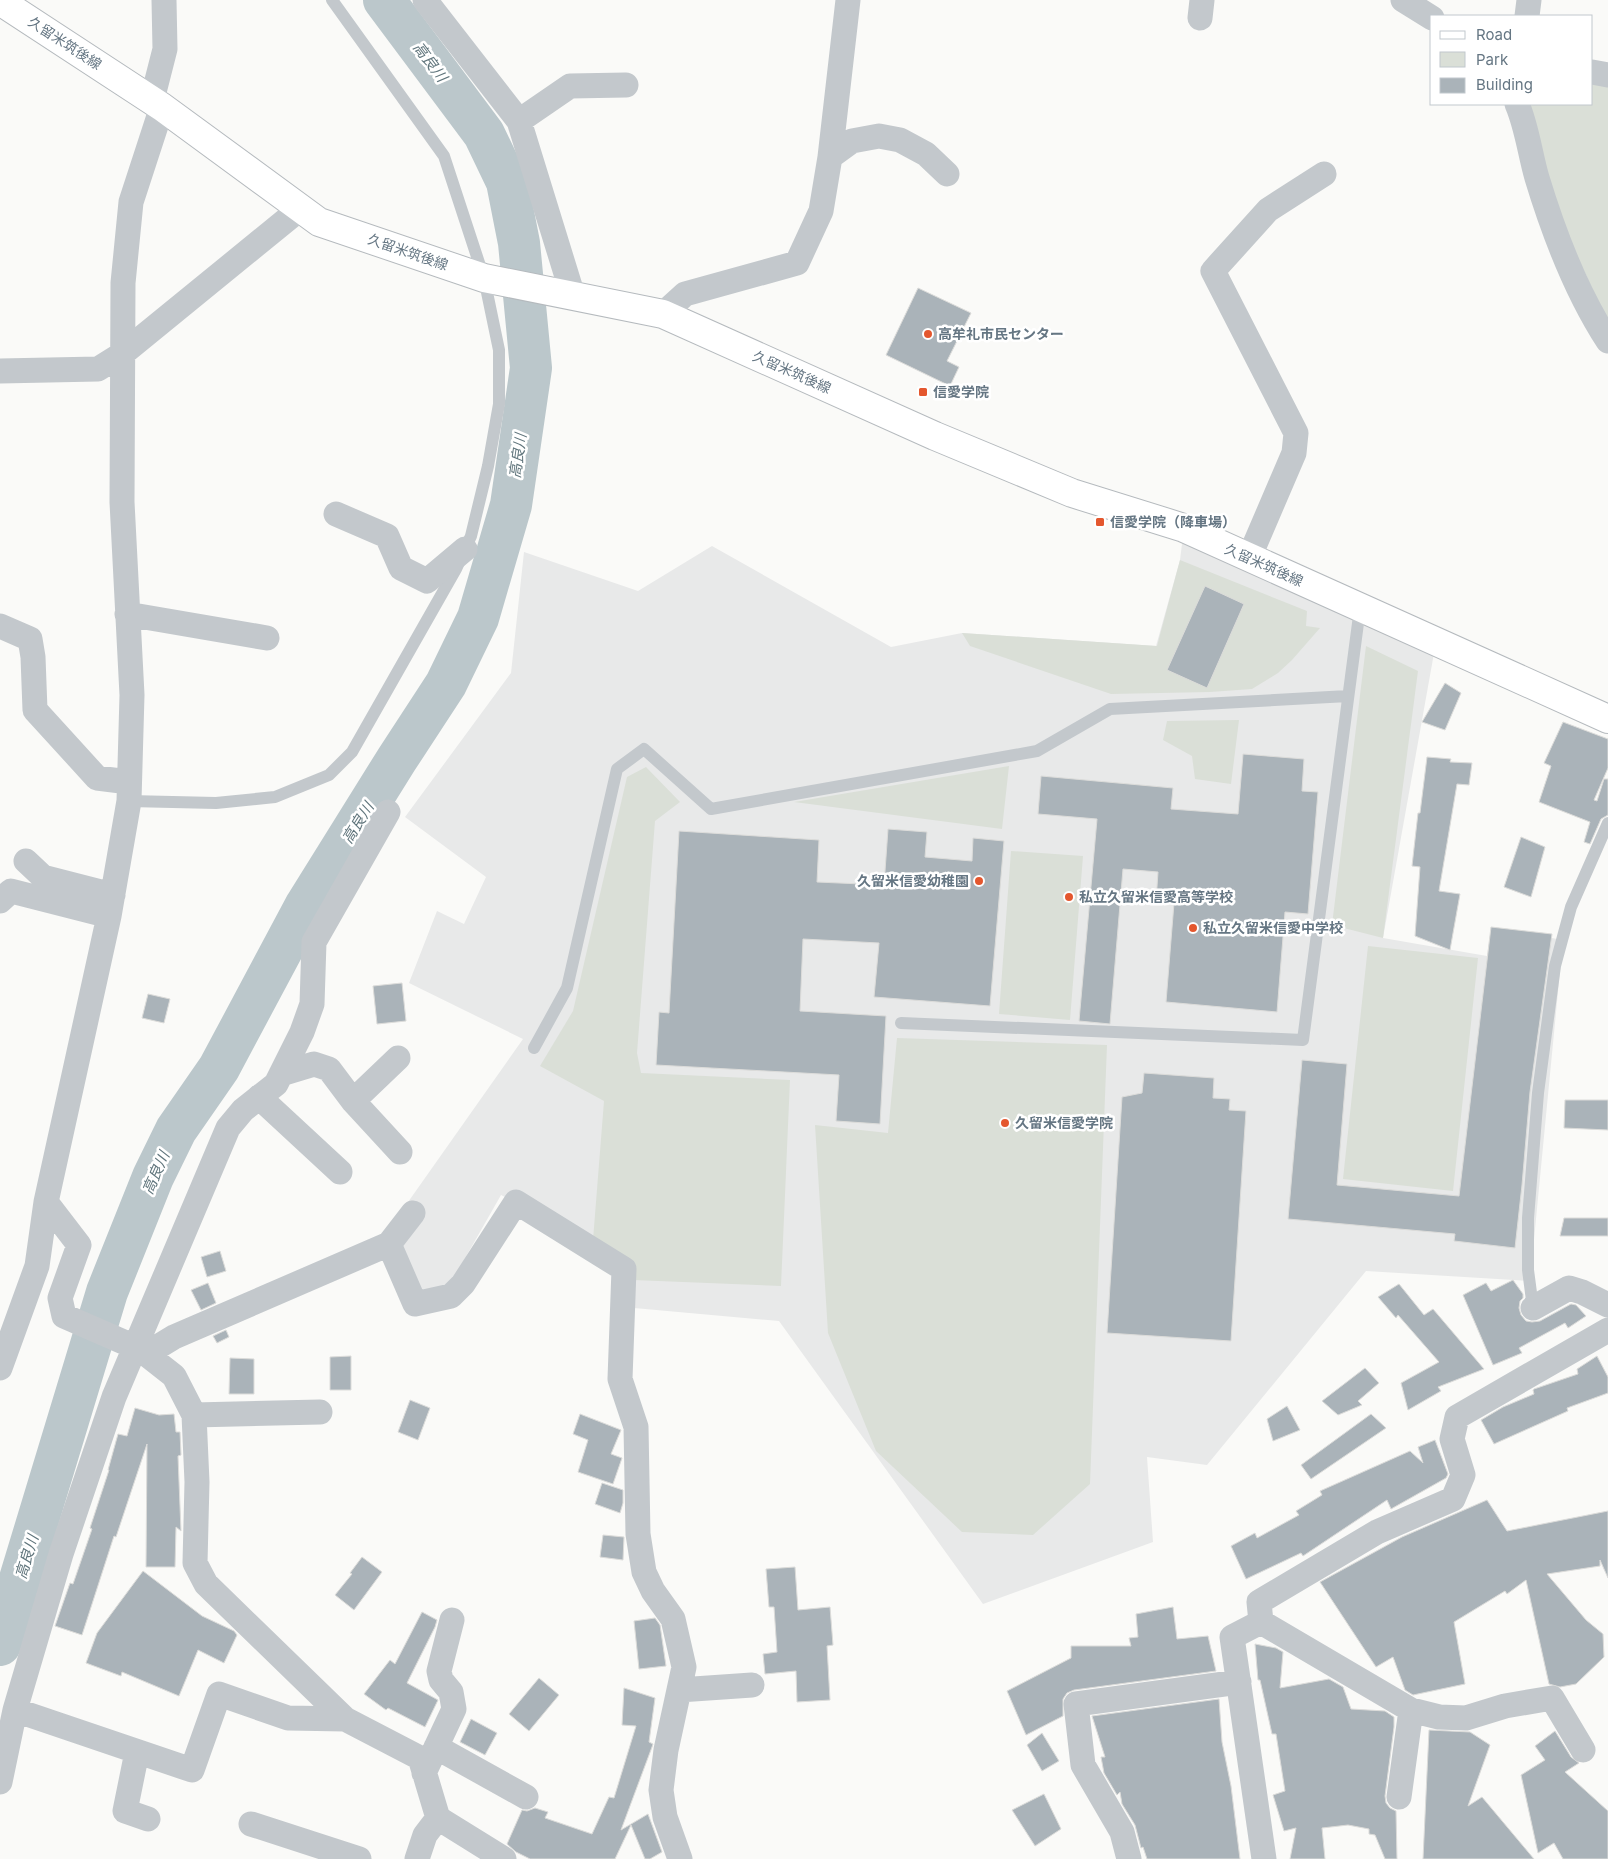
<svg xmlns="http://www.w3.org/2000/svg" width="1608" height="1859" font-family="Inter,'Noto Sans JP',sans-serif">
<rect width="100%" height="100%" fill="#fafaf8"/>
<path fill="#e8e9e9" d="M 1184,528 L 1436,642 L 1383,938 L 1487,956 L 1491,927 L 1563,940 L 1530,1281 L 1366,1271 L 1207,1465 L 1147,1457 L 1153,1542 L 983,1604 L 779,1321 L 634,1308 L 593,1240 L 501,1195 L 439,1304 L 414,1298 L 391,1239 L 401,1212 L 523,1039 L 409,983 L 437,911 L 464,924 L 486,877 L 405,817 L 511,673 L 524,552 L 638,591 L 712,546 L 891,647 L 962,633 L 1156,646 L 1180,560 Z"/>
<path fill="#dadfd7" d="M 1592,82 L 1608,85 L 1608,326 L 1586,275 L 1566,240 L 1525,104 L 1592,104 Z
M 1180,560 L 1307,611 L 1306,626 L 1320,628 L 1292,660 L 1278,673 L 1252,689 L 1210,692 L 1111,694 L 970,646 L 962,633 L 1157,646 Z
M 1366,646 L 1418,671 L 1383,938 L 1332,925 Z
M 1239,720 L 1231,784 L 1195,779 L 1192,756 L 1163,740 L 1167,721 Z
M 1009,766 L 1002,829 L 794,802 Z
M 646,767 L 680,802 L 655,821 L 637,1053 L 641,1073 L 790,1080 L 781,1286 L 633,1280 L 593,1240 L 604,1101 L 540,1066 L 573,1011 L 627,777 Z
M 1011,851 L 1083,856 L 1070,1020 L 999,1014 Z
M 1368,946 L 1478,958 L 1453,1191 L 1343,1179 Z
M 897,1038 L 1107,1045 L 1090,1484 L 1033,1535 L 962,1532 L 876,1451 L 828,1333 L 815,1125 L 888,1133 Z"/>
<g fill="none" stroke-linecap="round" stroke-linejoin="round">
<path stroke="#bbc7cb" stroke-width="42" d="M 0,1645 L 107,1292 L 153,1177 L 176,1130 L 219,1068 L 306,905 L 397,759 L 446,684 L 478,618 L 511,505 L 531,368 L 519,243 L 507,182 L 484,134 L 384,0"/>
</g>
<path fill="#aab3b9" stroke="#dcdcda" d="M 918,288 L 971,313 L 947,361 L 959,367 L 950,386 L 886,355 Z
M 1205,586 L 1244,604 L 1207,688 L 1167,670 Z
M 1445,683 L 1461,693 L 1445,730 L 1422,722 Z
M 1563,722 L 1608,739 L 1608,768 L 1594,800 L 1597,801 L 1604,779 L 1608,779 L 1608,815 L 1601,819 L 1590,844 L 1584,842 L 1590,822 L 1539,802 L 1551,766 L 1544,763 Z
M 1243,754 L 1304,759 L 1302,791 L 1318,792 L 1308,914 L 1285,912 L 1277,1012 L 1166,1002 L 1174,903 L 1156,901 L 1158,872 L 1123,869 L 1110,1024 L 1079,1021 L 1097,819 L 1038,814 L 1041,776 L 1173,788 L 1171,809 L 1238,814 Z
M 1427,757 L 1451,759 L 1450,762 L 1472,763 L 1469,785 L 1457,784 L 1439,891 L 1460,894 L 1450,950 L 1415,936 L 1420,867 L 1412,866 L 1418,813 L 1420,813 Z
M 888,829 L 927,832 L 925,857 L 972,861 L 973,838 L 1004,841 L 990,1006 L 874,997 L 879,943 L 803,939 L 800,1011 L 886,1016 L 880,1124 L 836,1121 L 839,1075 L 656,1065 L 659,1012 L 669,1013 L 679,831 L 819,840 L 817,882 L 884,885 Z
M 1521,837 L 1545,847 L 1531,897 L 1504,887 Z
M 1491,927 L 1552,934 L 1530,1092 L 1522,1185 L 1515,1248 L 1454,1241 L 1455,1234 L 1288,1219 L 1302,1060 L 1347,1064 L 1337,1185 L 1459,1196 Z
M 402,983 L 406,1021 L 377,1024 L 373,986 Z
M 148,994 L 170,999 L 164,1023 L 142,1018 Z
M 1144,1073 L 1214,1078 L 1213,1098 L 1230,1099 L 1229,1110 L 1246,1111 L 1231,1341 L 1107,1333 L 1122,1097 L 1142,1093 Z
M 1565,1100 L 1608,1100 L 1608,1130 L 1564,1128 Z
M 1564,1218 L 1608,1218 L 1608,1236 L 1560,1236 Z
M 220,1251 L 226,1271 L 207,1277 L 201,1257 Z
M 1513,1280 L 1523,1294 L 1523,1298 L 1520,1301 L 1519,1308 L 1521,1315 L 1526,1321 L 1532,1322 L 1540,1321 L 1571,1304 L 1576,1305 L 1586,1316 L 1568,1328 L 1565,1323 L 1519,1348 L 1522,1353 L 1493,1365 L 1463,1295 L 1486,1283 L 1491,1291 Z
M 208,1283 L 216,1303 L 201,1310 L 191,1290 Z
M 1399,1284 L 1424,1315 L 1433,1309 L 1484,1369 L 1438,1387 L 1441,1391 L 1408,1410 L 1401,1383 L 1439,1362 L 1398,1315 L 1396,1318 L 1378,1297 Z
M 226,1330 L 229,1337 L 217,1343 L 213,1336 Z
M 351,1356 L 351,1390 L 330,1390 L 330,1357 Z
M 1597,1356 L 1608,1377 L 1608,1393 L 1567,1408 L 1568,1411 L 1494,1444 L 1481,1420 L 1503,1407 L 1534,1394 L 1533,1390 L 1534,1389 L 1578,1374 L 1577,1369 Z
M 230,1358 L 254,1359 L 254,1394 L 229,1394 Z
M 1365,1368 L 1379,1383 L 1358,1401 L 1362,1405 L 1338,1415 L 1322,1401 Z
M 410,1400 L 430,1408 L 418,1440 L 398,1432 Z
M 1287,1406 L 1300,1430 L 1273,1441 L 1267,1419 Z
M 135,1408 L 159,1415 L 174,1414 L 176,1432 L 180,1432 L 181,1455 L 178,1456 L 181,1531 L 176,1527 L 175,1567 L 146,1567 L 147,1444 L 116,1537 L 114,1536 L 82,1635 L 55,1626 L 70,1583 L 73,1584 L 92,1529 L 90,1528 L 109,1470 L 108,1470 L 118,1434 L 127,1436 Z
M 580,1414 L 621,1430 L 611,1454 L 622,1458 L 613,1484 L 578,1472 L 588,1440 L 573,1434 Z
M 1371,1414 L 1386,1428 L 1311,1479 L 1301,1465 Z
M 1435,1440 L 1448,1474 L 1446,1478 L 1391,1509 L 1387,1500 L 1303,1556 L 1301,1553 L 1246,1579 L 1231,1546 L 1255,1533 L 1257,1538 L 1299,1515 L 1296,1511 L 1322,1495 L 1320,1491 L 1410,1451 L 1423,1463 L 1418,1447 Z
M 602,1483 L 623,1490 L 623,1503 L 620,1513 L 595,1504 Z
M 1487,1500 L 1507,1531 L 1608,1511 L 1608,1578 L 1600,1560 L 1600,1566 L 1547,1574 L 1586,1620 L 1603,1634 L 1604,1657 L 1576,1684 L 1560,1687 L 1549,1684 L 1526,1580 L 1507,1594 L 1505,1591 L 1454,1622 L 1465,1684 L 1413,1695 L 1405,1690 L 1393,1657 L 1376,1667 L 1320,1582 L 1402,1537 Z
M 603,1535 L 624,1537 L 623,1560 L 600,1557 Z
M 362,1557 L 382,1572 L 354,1610 L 335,1595 L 352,1574 L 350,1573 Z
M 795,1567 L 798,1610 L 830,1607 L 833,1645 L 827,1646 L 830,1700 L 797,1702 L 796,1671 L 765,1674 L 763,1654 L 777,1652 L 774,1607 L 769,1607 L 766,1569 Z
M 143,1571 L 202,1616 L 234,1631 L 237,1635 L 224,1663 L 198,1650 L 179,1696 L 122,1672 L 121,1676 L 86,1663 L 97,1633 Z
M 1173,1607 L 1177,1639 L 1208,1636 L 1216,1671 L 1074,1690 L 1067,1693 L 1063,1699 L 1063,1716 L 1026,1735 L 1007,1691 L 1071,1658 L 1071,1646 L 1131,1646 L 1129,1638 L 1138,1637 L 1136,1614 Z
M 422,1612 L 437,1620 L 435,1627 L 407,1683 L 438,1700 L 425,1727 L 388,1708 L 386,1710 L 364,1694 L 390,1660 L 395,1664 Z
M 655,1618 L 660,1625 L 666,1666 L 639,1669 L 634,1621 Z
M 1255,1644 L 1276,1648 L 1283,1652 L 1280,1688 L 1329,1679 L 1343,1687 L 1351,1709 L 1385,1711 L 1394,1717 L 1394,1727 L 1385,1796 L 1386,1803 L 1390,1808 L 1396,1811 L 1397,1859 L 1385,1859 L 1375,1835 L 1369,1834 L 1369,1829 L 1348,1825 L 1322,1828 L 1325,1859 L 1290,1859 L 1296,1828 L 1284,1831 L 1273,1795 L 1285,1791 L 1276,1734 L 1272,1734 L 1260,1680 L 1258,1680 Z
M 539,1678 L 559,1695 L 529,1731 L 509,1714 Z
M 624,1688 L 655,1698 L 649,1742 L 653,1744 L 652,1747 L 621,1830 L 648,1814 L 662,1852 L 650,1859 L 645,1859 L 631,1825 L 615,1859 L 530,1859 L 516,1852 L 507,1844 L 522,1810 L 527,1811 L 535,1808 L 548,1812 L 545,1818 L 592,1834 L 609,1797 L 614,1798 L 636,1726 L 622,1725 Z
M 1219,1699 L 1222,1742 L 1231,1786 L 1240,1859 L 1147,1859 L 1143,1847 L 1141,1848 L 1135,1825 L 1122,1804 L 1120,1792 L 1117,1795 L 1104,1773 L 1101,1757 L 1105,1757 L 1092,1716 Z
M 471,1719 L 497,1733 L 485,1755 L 460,1742 Z
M 1429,1730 L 1470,1732 L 1490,1745 L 1468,1806 L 1482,1797 L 1534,1859 L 1423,1859 Z
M 1555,1731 L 1571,1757 L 1579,1763 L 1565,1772 L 1608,1811 L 1608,1859 L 1563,1859 L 1554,1843 L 1538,1853 L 1521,1775 L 1545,1760 L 1535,1746 Z
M 1042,1733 L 1059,1761 L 1042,1771 L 1027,1745 Z
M 1044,1794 L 1061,1829 L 1035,1846 L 1012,1810 Z"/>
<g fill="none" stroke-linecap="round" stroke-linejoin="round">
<g stroke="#b5babe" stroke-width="30">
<path id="primary" d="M 0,1 L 162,107 L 319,222 L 484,278 L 663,314 L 935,436 L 1072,493 L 1184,528 L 1608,719"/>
</g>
<path stroke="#c3c8cc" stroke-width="12" d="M 129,801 L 216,803 L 275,797 L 329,775 L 352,752 L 456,569 L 471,536 L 488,466 L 499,404 L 499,350 L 484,278 L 444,156 L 332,0
M 901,1023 L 1303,1040 L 1360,608
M 534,1048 L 567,988 L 617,769 L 644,749 L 711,809 L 1037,751 L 1110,709 L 1348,696
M 1533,1308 L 1528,1270 L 1528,1218 L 1538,1093 L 1555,966 L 1571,907 L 1608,823"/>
<path stroke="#c3c8cc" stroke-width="25" d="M 425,0 L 519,121 L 573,296
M 1403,0 L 1432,18
M 1527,16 L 1529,0
M 1200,18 L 1202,0
M 1592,72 L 1608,75
M 152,100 L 165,49 L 164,0
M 1517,104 C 1527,127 1530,154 1537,178 C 1554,234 1576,292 1608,341
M 519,121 L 570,86 L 626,85
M 830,157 L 848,0
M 663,314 L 685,294 L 797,263 L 821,211 L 830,157 L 852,141 L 879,136 L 900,140 L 926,154 L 947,174
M 0,371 L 98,369 L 122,354 L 301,208
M 336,514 L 387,536 L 401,568 L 427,581 L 465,549
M 1249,558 L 1294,453 L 1296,433 L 1213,271 L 1268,210 L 1324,174
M 127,614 L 267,638
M 0,626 L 30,639 L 33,657 L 35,710 L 97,778 L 129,782
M 26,861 L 43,877 L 113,895
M 0,901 L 11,891 L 109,916
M 281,1074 L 314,1064 L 329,1069 L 353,1101 L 400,1152
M 259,1097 L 340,1172
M 353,1101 L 398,1058
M 46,1202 L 79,1245 L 60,1298 L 64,1316 L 135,1347 L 146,1354 L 174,1376 L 194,1415 L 197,1482 L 195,1563 L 206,1584 L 345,1719 L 420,1758 L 438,1818 L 504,1859
M 389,1244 L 415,1304 L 451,1296 L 463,1284 L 516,1202 L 624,1269 L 620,1379 L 636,1427 L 638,1534 L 644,1572 L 653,1591 L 673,1619 L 684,1667 L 666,1750 L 661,1790 L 665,1817 L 680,1859
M 1533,1308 L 1569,1288 L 1582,1292 L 1608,1305
M 146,1354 L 174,1337 L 389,1244 L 413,1213
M 0,1368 L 37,1266 L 46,1202 L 109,916 L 129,801 L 132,695 L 122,502 L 123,283 L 131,202 L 162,107
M 194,1415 L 320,1412
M 1261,1622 L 1411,1710 L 1399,1797
M 679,1690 L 752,1685
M 1411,1710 L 1439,1717 L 1466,1718 L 1505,1706 L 1552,1698 L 1583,1750
M 345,1719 L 288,1718 L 219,1694 L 192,1770 L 15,1710 L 61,1554 L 114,1397 L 228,1128 L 243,1110 L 276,1084 L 302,1032 L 312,1004 L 314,942 L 388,812
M 436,1747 L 526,1797
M 137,1752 L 125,1811 L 148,1819
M 424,1773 L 454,1709 L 451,1692 L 441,1680 L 439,1671 L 452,1620
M 0,1782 L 15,1710
M 251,1824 L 359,1859
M 417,1859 L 425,1835 L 438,1818
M 1129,1859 L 1122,1832 L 1083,1765 L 1076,1704 L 1239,1682
M 1264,1859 L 1232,1637 L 1261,1622 L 1259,1602 L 1377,1532 L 1453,1499 L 1463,1475 L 1452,1439 L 1457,1417 L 1608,1330"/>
<use href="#primary" stroke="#fff" stroke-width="28"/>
</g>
<g fill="#e4572e" stroke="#fff" stroke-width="2">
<circle cx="928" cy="334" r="5"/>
<rect x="918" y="387" width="10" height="10" rx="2.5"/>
<rect x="1095" y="517" width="10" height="10" rx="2.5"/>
<circle cx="979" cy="881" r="5"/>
<circle cx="1069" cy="897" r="5"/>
<circle cx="1193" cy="928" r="5"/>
<circle cx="1005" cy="1123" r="5"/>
</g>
<g text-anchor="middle" stroke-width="5" stroke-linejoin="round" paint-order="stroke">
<g font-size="14" fill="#657683" stroke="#fff">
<text transform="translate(65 43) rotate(33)" y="5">久留米筑後線</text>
<text transform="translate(408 252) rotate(19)" y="5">久留米筑後線</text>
<text transform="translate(792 372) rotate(24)" y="5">久留米筑後線</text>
<text transform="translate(1264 565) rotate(24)" y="5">久留米筑後線</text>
</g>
<g font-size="14" font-weight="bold" fill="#657683" stroke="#fff" text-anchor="start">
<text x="938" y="339">高牟礼市民センター</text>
<text x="933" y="397">信愛学院</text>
<text x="1110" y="527">信愛学院（降車場）</text>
<text x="969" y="886" text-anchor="end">久留米信愛幼稚園</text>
<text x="1079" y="902">私立久留米信愛高等学校</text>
<text x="1203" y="933">私立久留米信愛中学校</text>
<text x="1015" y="1128">久留米信愛学院</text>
</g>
<g font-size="15" font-style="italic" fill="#60757c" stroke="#fff">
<text transform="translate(430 62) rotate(53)" y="5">高良川</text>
<text transform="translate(518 456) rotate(-82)" y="5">高良川</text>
<text transform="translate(358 823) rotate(-58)" y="5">高良川</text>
<text transform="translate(156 1173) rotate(-66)" y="5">高良川</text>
<text transform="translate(27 1557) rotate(-73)" y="5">高良川</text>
</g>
</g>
<rect x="1430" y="15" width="162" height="90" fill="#ffffff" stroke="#c1c8cd"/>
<rect x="1440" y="31" width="25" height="8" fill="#ffffff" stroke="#c1c8cd"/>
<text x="1476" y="40" font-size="15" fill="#657683">Road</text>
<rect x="1440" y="52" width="25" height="15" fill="#dadfd7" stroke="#c1c8cd"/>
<text x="1476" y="65" font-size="15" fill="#657683">Park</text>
<rect x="1440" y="78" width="25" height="15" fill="#aab3b9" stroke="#c1c8cd"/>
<text x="1476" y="90" font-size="15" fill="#657683">Building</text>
</svg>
